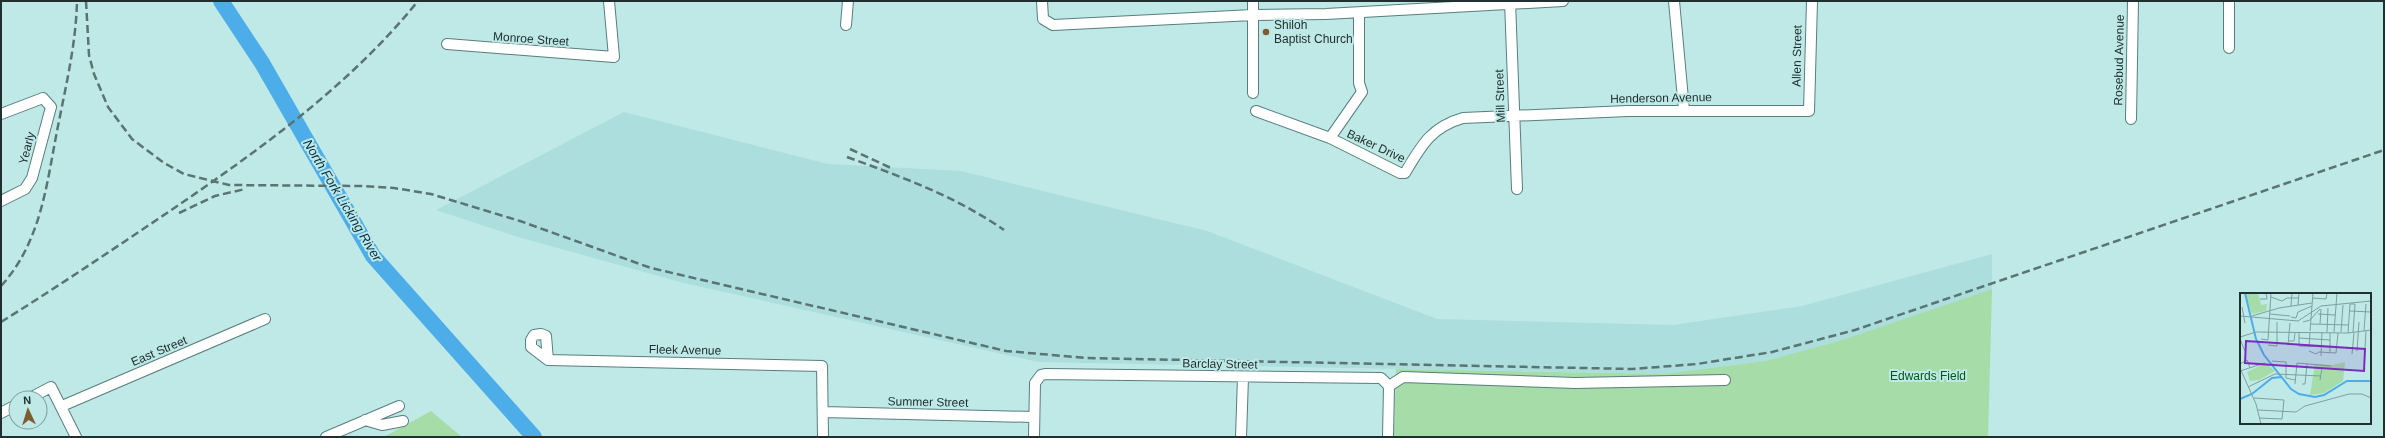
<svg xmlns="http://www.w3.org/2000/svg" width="2385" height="438" font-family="Arial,sans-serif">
<rect width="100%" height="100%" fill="#bfe9e7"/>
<path fill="#abdedc" d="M 624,112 L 828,164 L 961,171 L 1207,231 L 1437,319 L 1673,325 L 1802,306 L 1992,254 L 1992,289 L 1842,340 L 1765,361 L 1664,374 L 1038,362 L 684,283 L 518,237 L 436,210 Z"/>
<path fill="#a5dca7" d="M 1992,289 L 1988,437 L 1394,437 L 1396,369 L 1664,374 L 1765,361 L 1842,340 Z
M 431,411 L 462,437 L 384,437 Z"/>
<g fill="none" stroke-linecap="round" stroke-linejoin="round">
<path stroke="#4dade9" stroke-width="16" d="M 221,1 L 262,63 L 373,256 L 534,437"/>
<g stroke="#577e7c" stroke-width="12">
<path id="minor" d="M 1042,1 L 1043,19 L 1053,25 L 1253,15 L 1326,14 L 1563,1
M 1253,1 L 1253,93
M 1510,1 L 1517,189
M 1674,1 L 1684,110
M 846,25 L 848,1
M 447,44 L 614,57 L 609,1
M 2229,48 L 2229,1
M 1256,111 L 1330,138 L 1400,173 L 1405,173 C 1421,146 1431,127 1463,118 L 1628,111 L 1809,111 L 1812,1
M 1,114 L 43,98 L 51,107 L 32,178 L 25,189 L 1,201
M 2131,119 L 2133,1
M 1330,138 L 1362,92 L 1359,83 L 1359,13
M 541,334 L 546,336 L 548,360 L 531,347 L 531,340 L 534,335 Z
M 548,360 L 822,366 L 823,437
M 1389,386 L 1403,377 L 1575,383 L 1725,380
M 30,398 L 51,387 L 76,437
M 62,406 L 265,319
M 823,412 L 1033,417
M 1,413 L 16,405
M 365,420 L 382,425 L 403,421
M 326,437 L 399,406
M 1034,437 L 1035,383 L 1041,375 L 1046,374 L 1381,378 L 1389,386
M 1241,437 L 1243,377
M 1388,437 L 1389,386"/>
</g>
<use href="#minor" stroke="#fff" stroke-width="10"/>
<path stroke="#5a7373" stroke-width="2.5" stroke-dasharray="8 4" stroke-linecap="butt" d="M 86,1 L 89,55 L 94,74 L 108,107 L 132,139 L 164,163 L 184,174 L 229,185 L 364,186 L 394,188 L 431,194 L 520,221 L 651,268 L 1006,351 L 1087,358 L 1632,369 L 1697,364 L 1772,352 L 1855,330 L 2384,150
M 850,149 L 891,168
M 847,157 C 902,177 955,196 1004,230
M 179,213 L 215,196 L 245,189
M 1,286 C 43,240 47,179 59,121 C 67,81 76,42 77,1
M 1,322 C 54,289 106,254 158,219 C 251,156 347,89 418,1"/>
</g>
<circle fill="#7b5d31" stroke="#bfe9e7" stroke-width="1.5" cx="1266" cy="32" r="4"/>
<g text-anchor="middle" stroke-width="4" stroke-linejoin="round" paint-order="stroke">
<g font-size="12" fill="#203030" stroke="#bfe9e7" text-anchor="start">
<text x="1274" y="29">Shiloh<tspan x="1274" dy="14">Baptist Church</tspan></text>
</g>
<g font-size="12" fill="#203030" stroke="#bfe9e7">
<text transform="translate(531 39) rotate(4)" y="4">Monroe Street</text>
<text transform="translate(1797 56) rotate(-89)" y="4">Allen Street</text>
<text transform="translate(2119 60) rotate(-89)" y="4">Rosebud Avenue</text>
<text transform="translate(1500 96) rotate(-92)" y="4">Mill Street</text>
<text transform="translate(1661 98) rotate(-1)" y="4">Henderson Avenue</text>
<text transform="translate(1376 146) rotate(25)" y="4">Baker Drive</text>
<text transform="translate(27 148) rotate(-75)" y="4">Yearly</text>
<text transform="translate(685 350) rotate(1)" y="4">Fleek Avenue</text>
<text transform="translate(159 351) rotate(-23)" y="4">East Street</text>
<text transform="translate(1220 364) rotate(1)" y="4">Barclay Street</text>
<text transform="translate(928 402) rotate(1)" y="4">Summer Street</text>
</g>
<g font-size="12" fill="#005816" stroke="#bfe9e7">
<text x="1928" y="380">Edwards Field</text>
</g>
<g font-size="13" font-style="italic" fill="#032e46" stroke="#bfe9e7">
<text transform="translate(343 200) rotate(59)" y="5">North Fork Licking River</text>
</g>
</g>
<g transform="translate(2240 293)">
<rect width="131" height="131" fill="#bfe9e7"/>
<path d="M 5,0 L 18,0 L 21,12 L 27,11 L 26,18 L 12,21 ZM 105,69 L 103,88 L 84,100 L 70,102 L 75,71 L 93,72 ZM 26,70 L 35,78 L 19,87 L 10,88 L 7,79 Z" fill="#a5dca7"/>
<path fill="none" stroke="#4dade9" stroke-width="2" d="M 5,0 L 16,46 L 24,62 L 51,96 L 59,101 L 75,104 L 84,102 L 107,88 L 131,88M 0,106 L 12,101 L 32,85 L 42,84"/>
<path fill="none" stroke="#7f9f9e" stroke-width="1" d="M 31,4 L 42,8 L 47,5 L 58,5M 73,5 L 86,6 L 87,0M 20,6 L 27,6 L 26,0M 58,12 L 59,0M 51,13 L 52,0M 2,14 L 5,30M 110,18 L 131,19M 30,21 L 50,23M 78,21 L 95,22M 0,23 L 58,28 L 81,13 L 131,8M 12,23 L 39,15 L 72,10M 51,24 L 56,25 L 58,19 L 72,13M 63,29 L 70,27 L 80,16M 71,31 L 108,32M 80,31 L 81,16M 70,38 L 73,0M 124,38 L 126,11M 59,39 L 59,53 L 90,54M 87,39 L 88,15M 94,39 L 97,0M 101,39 L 103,12M 90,40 L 90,59M 108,40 L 110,11 L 115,11 L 113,39M 0,44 L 16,39 L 108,40 L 131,37M 59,45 L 90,47M 0,46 L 5,58M 21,46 L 28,47 L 31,0M 49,48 L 54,48 L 55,40M 28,52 L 37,53 L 37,29M 48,52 L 50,30M 69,54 L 70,39M 125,55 L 126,38M 69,58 L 76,61 L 79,59 L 96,60 L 98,40M 117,58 L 119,29M 112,61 L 114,40M 81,63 L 82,39M 32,68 L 46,69 L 46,85 L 55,87M 0,71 L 7,67 L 10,75M 0,75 L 16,111 L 21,131M 0,78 L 25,70M 80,87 L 82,75M 55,91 L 57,70 L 91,73M 62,91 L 65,91 L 67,71M 8,94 L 35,81 L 81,83M 14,105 L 44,107 L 42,126 L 19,125M 18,117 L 56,119 L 65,113 L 109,101 L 122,101 L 131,105"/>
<path fill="#7b2cbf" fill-opacity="0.15" stroke="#7b2cbf" stroke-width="2" d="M 6,48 L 125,56 L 124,78 L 5,70 Z"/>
<rect width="131" height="131" fill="none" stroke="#203030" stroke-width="2"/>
</g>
<rect width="2385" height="438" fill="none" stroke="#203030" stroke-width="4"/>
<g transform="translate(28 410) rotate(356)"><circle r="19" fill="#bfe9e7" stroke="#7f9f9e"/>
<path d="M0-3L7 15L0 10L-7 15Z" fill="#7b5d31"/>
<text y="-6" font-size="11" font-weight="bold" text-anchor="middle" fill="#203030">N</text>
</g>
</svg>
